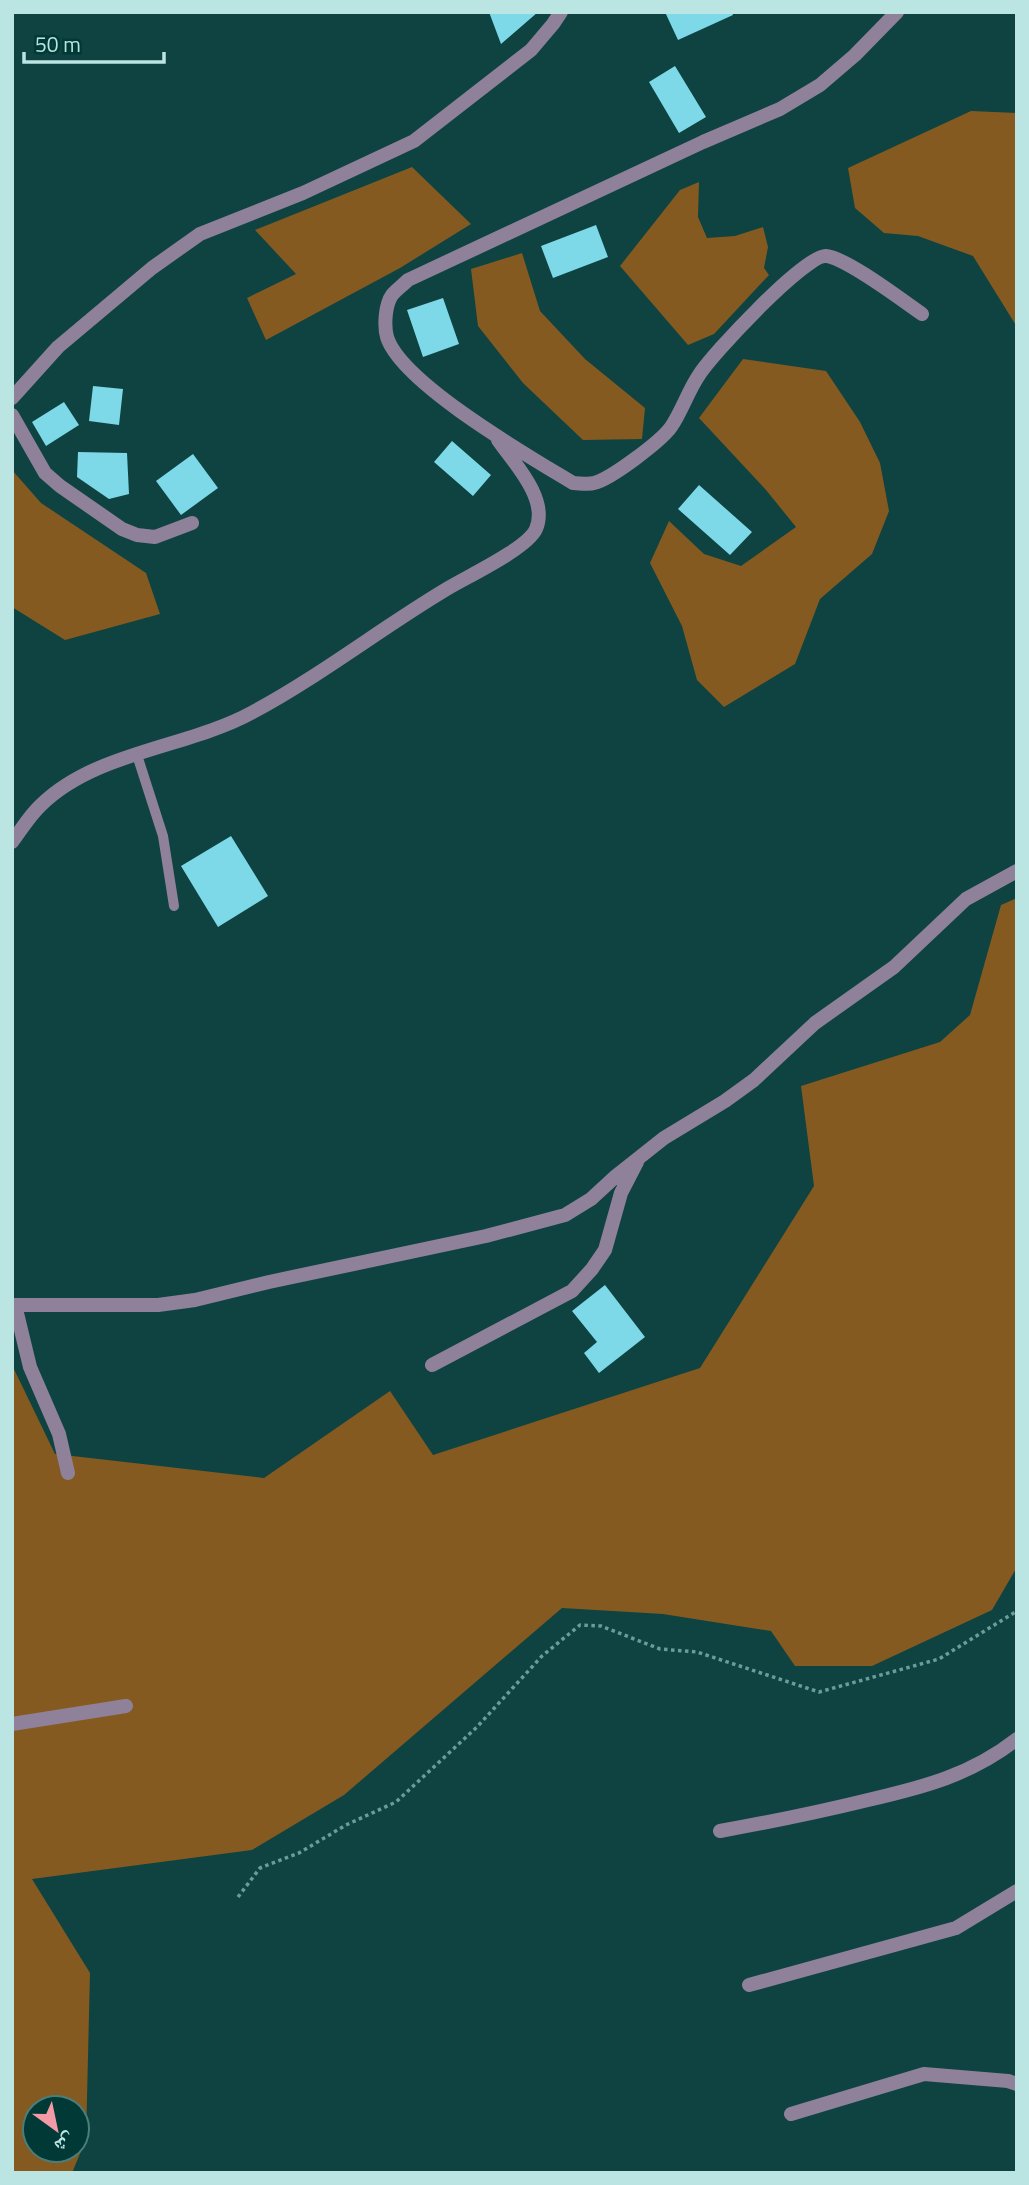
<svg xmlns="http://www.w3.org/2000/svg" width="1029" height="2185" font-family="'Titillium Web','Noto Naskh Arabic',sans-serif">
<rect width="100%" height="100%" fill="#0e4341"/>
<path fill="#855a21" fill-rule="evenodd" d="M 971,111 L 1017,113 L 1017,327 L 973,256 L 918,236 L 884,233 L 855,208 L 848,168 Z
M 412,167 L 471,224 L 400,268 L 266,340 L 247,298 L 296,274 L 255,230 Z
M 699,182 L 698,217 L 707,238 L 735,236 L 763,227 L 768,247 L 764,268 L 769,275 L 714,334 L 688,345 L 620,266 L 680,190 Z
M 522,253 L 540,311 L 585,359 L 645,408 L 642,439 L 583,440 L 523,383 L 478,326 L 471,269 Z
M 743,359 L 826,371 L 860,422 L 880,463 L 889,511 L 872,554 L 820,599 L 795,664 L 724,707 L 697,680 L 682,626 L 650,563 L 669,521 L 704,554 L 741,566 L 796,527 L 766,490 L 699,418 Z
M 12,470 L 41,503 L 146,573 L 160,614 L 65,640 L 12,607 Z
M 1017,898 L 1017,1567 L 992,1610 L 872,1666 L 795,1666 L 771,1631 L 663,1614 L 562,1608 L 344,1795 L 252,1850 L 32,1879 L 90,1973 L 86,2139 L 72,2173 L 12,2173 L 12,1365 L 55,1454 L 264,1478 L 390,1391 L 433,1455 L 700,1368 L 814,1186 L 801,1086 L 940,1042 L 970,1015 L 1001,905 ZM 35,2108 L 77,2108 L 77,2150 L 35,2150 Z"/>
<path fill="#7dd8e8" d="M 489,12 L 538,12 L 501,44 Z
M 665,12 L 732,12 L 733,15 L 678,40 Z
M 675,66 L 706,117 L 679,133 L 649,82 Z
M 596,225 L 608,257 L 553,278 L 541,246 Z
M 443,298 L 459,344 L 423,357 L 407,310 Z
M 93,386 L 123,389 L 119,425 L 89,421 Z
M 64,402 L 79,425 L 46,446 L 32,422 Z
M 452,441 L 491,475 L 473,496 L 434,462 Z
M 78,452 L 127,453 L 129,494 L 109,499 L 77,477 Z
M 193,454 L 218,488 L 181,515 L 156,481 Z
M 699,485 L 752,532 L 730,555 L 678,509 Z
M 231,836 L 268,896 L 218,927 L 181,866 Z
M 605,1285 L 645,1337 L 599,1373 L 584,1353 L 597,1342 L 572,1311 Z"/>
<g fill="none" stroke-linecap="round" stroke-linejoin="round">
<path stroke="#6c9c99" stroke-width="3.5" stroke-dasharray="3.5 3.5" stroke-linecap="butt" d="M 238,1897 L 260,1868 L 299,1853 L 346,1825 L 396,1802 L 477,1727 L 542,1656 L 580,1625 L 601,1626 L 660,1649 L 697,1652 L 819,1692 L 939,1659 L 1017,1611"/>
<path stroke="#8f819a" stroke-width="10" d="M 137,755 L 163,836 L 174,906"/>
<path stroke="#8f819a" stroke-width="14" d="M 897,12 L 855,55 L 820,85 L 780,109 L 703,142 L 408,280 C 403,285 396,290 392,295 C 385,305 384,326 387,337 C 401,383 530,457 573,483 C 579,483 588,485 594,483 C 611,479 661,441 671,427 C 682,411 688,391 699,375 C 712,354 806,254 826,256 C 847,258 903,301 922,314
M 12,398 L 58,347 L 152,268 L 200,234 L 303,193 L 414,141 L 531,50 L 553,24 L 561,12
M 12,415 L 45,473 L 60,486 L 122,529 L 137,535 L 155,537 L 192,523
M 12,842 C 21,830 30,815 41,805 C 96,751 188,748 253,712 C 320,676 380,629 445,590 C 466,577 527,549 536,529 C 549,499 514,463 498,440
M 12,1305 L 158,1305 L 195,1300 L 269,1282 L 486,1236 L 565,1215 L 591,1199 L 616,1176 L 664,1138 L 725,1101 L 754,1080 L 815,1023 L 894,967 L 966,899 L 1017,871
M 15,1305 L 30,1367 L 59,1434 L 68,1473
M 432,1365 L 572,1291 L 592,1269 L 605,1250 L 621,1193 L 637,1162
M 12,1724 L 126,1706
M 720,1831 C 770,1822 819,1812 868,1800 C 924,1787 971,1775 1017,1739
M 749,1985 L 956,1928 L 1017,1891
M 791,2114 L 924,2074 L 1008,2081 L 1017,2084"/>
</g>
<rect width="1029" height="2185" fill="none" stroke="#bae5e2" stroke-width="28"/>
<g transform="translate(56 2129) rotate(147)"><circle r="33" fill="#003936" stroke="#4a7e7b" stroke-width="2"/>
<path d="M0-5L12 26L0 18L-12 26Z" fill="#f39aa7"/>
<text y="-10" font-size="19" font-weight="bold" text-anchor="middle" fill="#bae5e2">ش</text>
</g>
<path d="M24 52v10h140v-10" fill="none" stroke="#bae5e2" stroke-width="3.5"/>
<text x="35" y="52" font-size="21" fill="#bae5e2" stroke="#003936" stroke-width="5" paint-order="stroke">50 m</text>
</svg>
